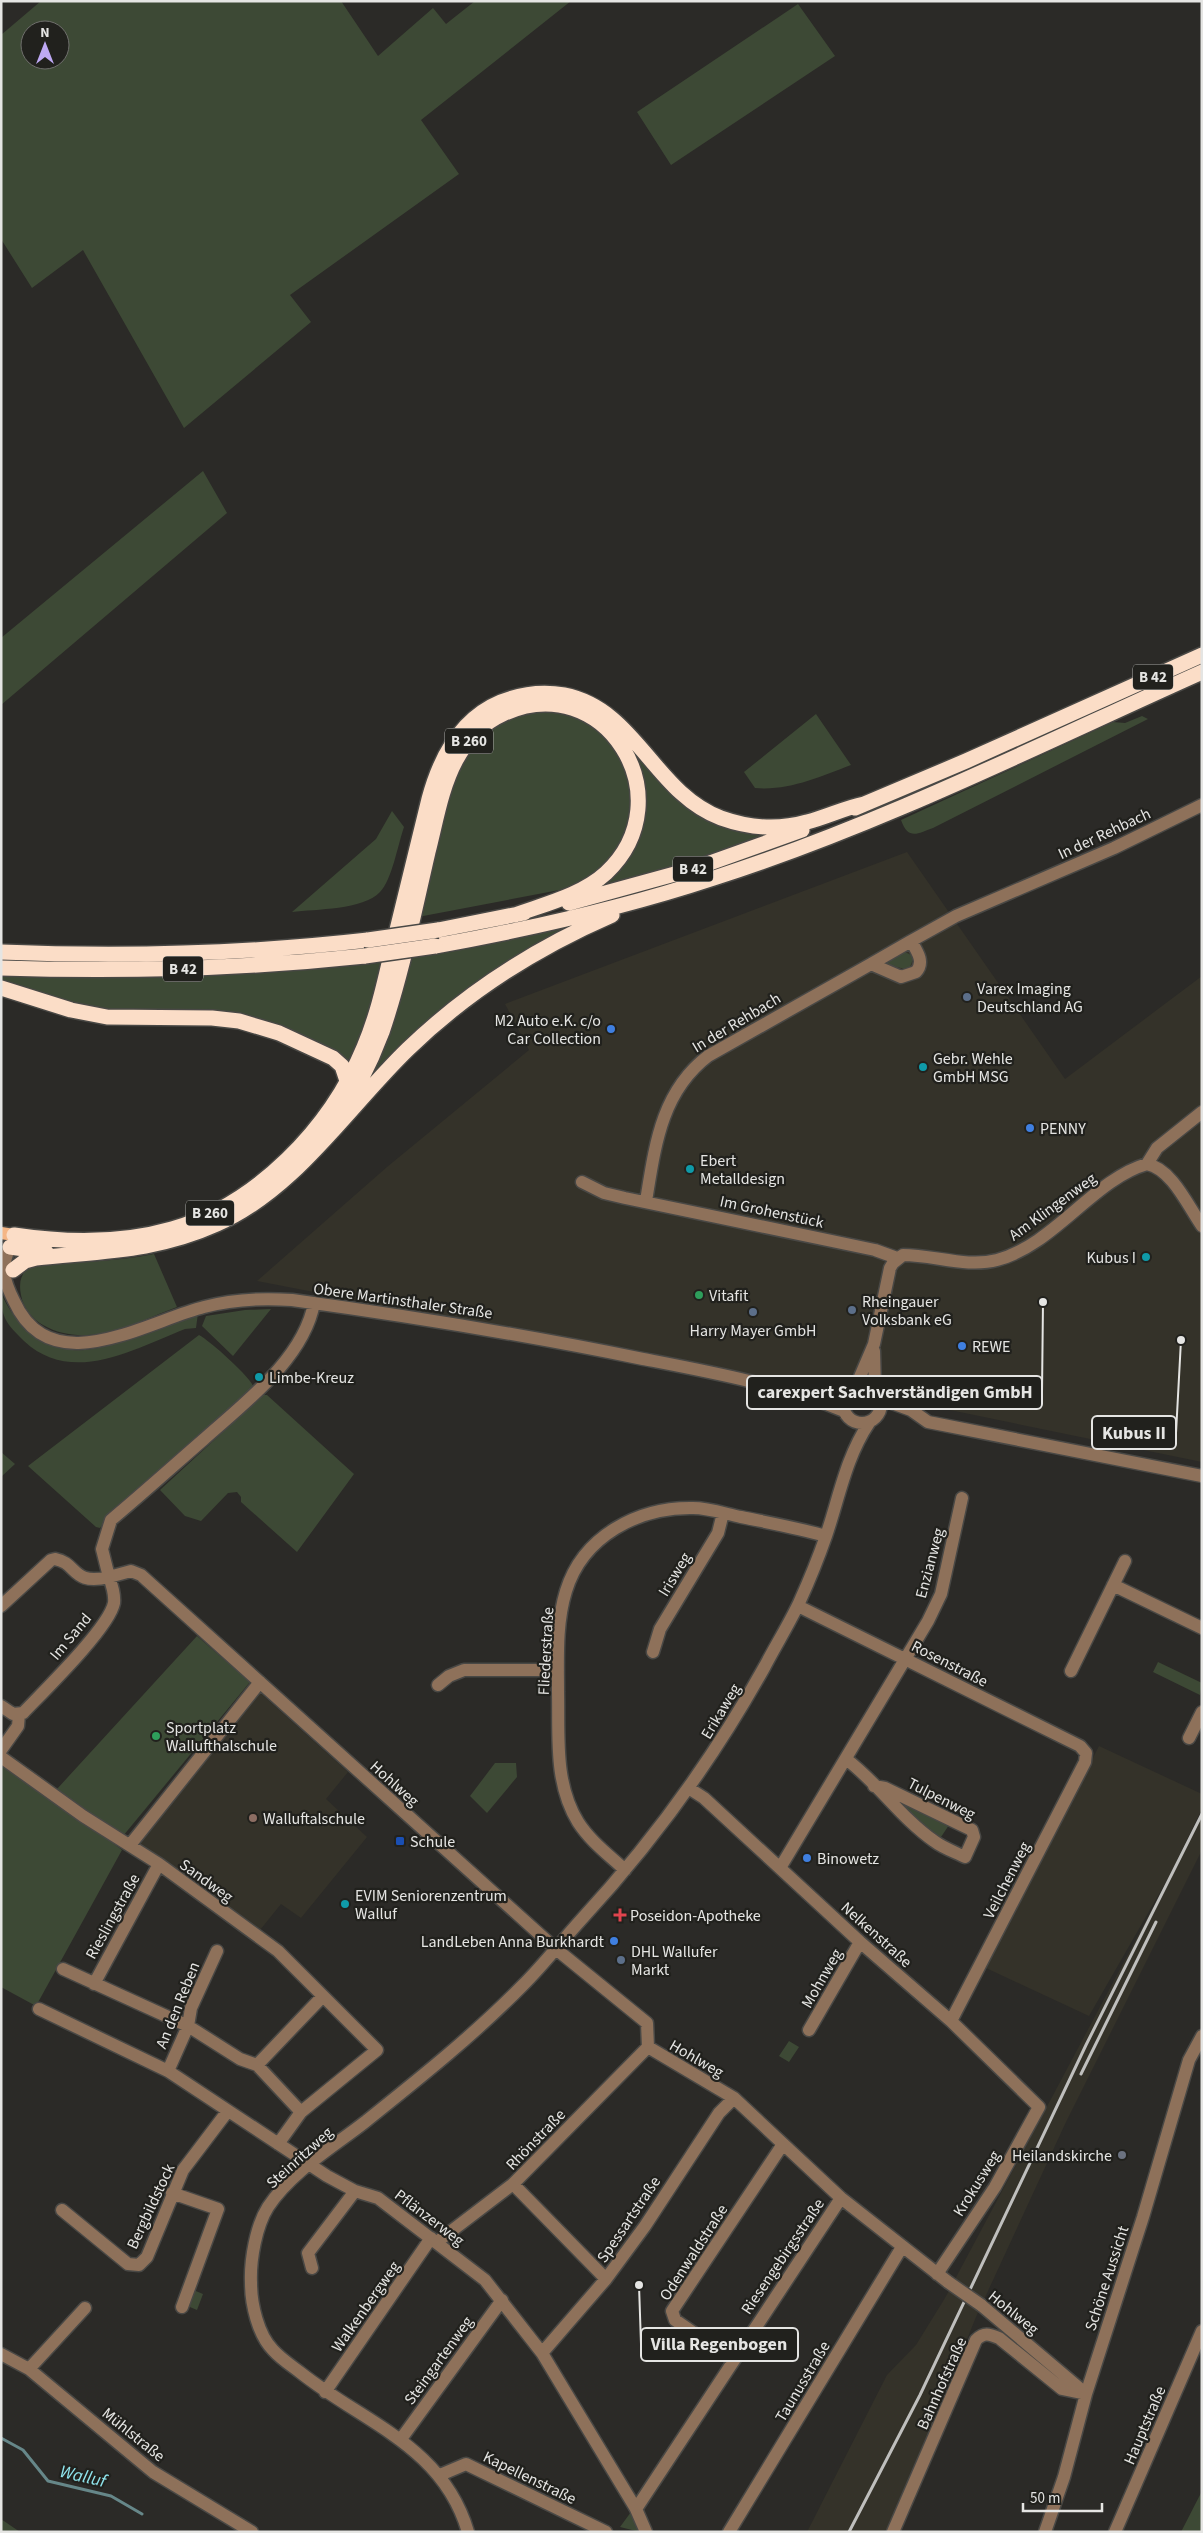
<svg xmlns="http://www.w3.org/2000/svg" width="1203" height="2533" font-family="'Source Sans 3',sans-serif">
<rect width="100%" height="100%" fill="#2b2a27"/>
<path fill="#343229" d="M 907,852 L 1065,1079 L 1202,976 L 1202,1462 L 916,1403 L 889,1378 L 854,1372 L 841,1387 L 831,1392 L 257,1281 L 387,1167 L 529,1050 L 505,1004 Z
M 257,1690 L 348,1772 L 326,1799 L 367,1837 L 301,1918 L 281,1904 L 260,1930 L 137,1848 Z
M 1099,1746 L 1202,1794 L 1202,1809 L 1176,1862 L 1202,1812 L 1202,1850 L 1066,2122 L 976,2317 L 889,2532 L 807,2532 L 887,2375 L 916,2345 L 945,2298 L 1175,1866 L 1089,2016 L 986,1968 Z"/>
<path fill="#3d4935" fill-rule="evenodd" d="M 41,1 L 341,1 L 378,56 L 433,8 L 446,24 L 475,1 L 571,1 L 421,120 L 459,174 L 290,295 L 311,322 L 184,428 L 83,250 L 32,288 L 1,239 L 1,35 ZM 30,30 L 60,30 L 60,60 L 30,60 Z
M 798,4 L 835,56 L 671,165 L 637,112 Z
M 203,471 L 227,513 L 1,705 L 1,638 Z
M 562,709 L 597,725 L 629,765 L 634,816 L 610,863 L 575,887 L 418,917 L 450,784 L 475,738 L 513,714 Z
M 816,714 L 851,765 C 819,777 789,791 755,788 L 744,772 Z
M 1142,716 L 1148,719 L 933,828 C 917,834 908,840 901,820 L 1113,722 L 1125,723 Z
M 630,747 L 687,803 L 781,830 L 681,864 L 593,888 L 613,872 L 641,774 Z
M 392,811 L 404,827 C 398,844 392,880 380,892 C 363,910 316,909 292,912 L 376,839 Z
M 594,916 L 543,945 L 361,1089 L 407,964 L 415,954 Z
M 903,951 L 911,955 L 913,959 L 910,967 L 905,969 L 884,964 L 884,961 Z
M 388,961 L 349,1068 L 294,1034 L 92,1009 L 1,982 L 1,973 Z
M 154,1254 L 177,1307 C 134,1323 87,1350 43,1325 C 32,1319 23,1307 21,1295 C 18,1280 22,1271 34,1263 C 75,1263 113,1262 154,1254 Z
M 1,1292 C 7,1309 21,1327 37,1336 C 48,1342 60,1348 73,1350 C 107,1353 164,1325 198,1313 L 196,1328 L 185,1329 C 134,1349 72,1386 24,1341 C 6,1323 1,1318 1,1292 Z
M 271,1309 L 233,1356 L 202,1326 L 206,1316 L 245,1310 Z
M 199,1335 C 209,1340 252,1378 254,1388 L 106,1520 L 100,1528 L 96,1527 L 28,1466 Z
M 263,1395 L 267,1395 L 354,1474 L 297,1552 L 241,1502 L 241,1497 L 237,1492 L 228,1493 L 201,1521 L 185,1516 L 160,1490 Z
M 1,1452 L 15,1464 L 1,1477 Z
M 197,1636 L 250,1682 L 123,1836 L 57,1789 Z
M 1158,1662 L 1202,1683 L 1200,1695 L 1153,1672 Z
M 1,1761 L 70,1810 L 122,1850 L 36,2006 L 1,1987 Z
M 495,1763 L 516,1763 L 517,1777 L 487,1813 L 470,1796 Z
M 884,1791 L 951,1822 L 939,1840 Z
M 789,2041 L 799,2047 L 789,2062 L 779,2056 Z
M 191,2289 L 203,2294 L 197,2310 L 185,2305 Z
M 1202,2491 L 1202,2532 L 1181,2532 Z
M 631,2512 L 642,2529 L 640,2532 L 620,2527 Z
M 1,2519 L 20,2532 L 1,2532 Z"/>
<g fill="none" stroke-linecap="round" stroke-linejoin="round">
<path stroke="#668789" stroke-width="3" d="M 1,2438 L 23,2450 L 48,2481 L 111,2496 L 142,2514"/>
<g stroke="#494845" stroke-width="15">
<path id="minor" d="M 911,941 L 956,916 L 1114,848 L 1202,805
M 1147,1164 L 1157,1148 L 1202,1112
M 582,1182 L 604,1193 L 625,1198 L 875,1250 L 897,1258
M 646,1201 C 655,1146 661,1092 708,1056 L 871,964 L 901,977 L 916,972 C 925,962 917,951 911,941 L 871,964
M 10,1247 C 0,1268 4,1281 14,1301 C 51,1383 145,1322 204,1307 C 233,1299 262,1298 292,1300 C 409,1316 526,1335 643,1359 C 710,1372 781,1385 844,1411
M 314,1303 C 304,1359 243,1404 203,1440 C 172,1467 142,1494 111,1520 L 102,1549 L 109,1577 L 131,1571 L 141,1575 L 556,1949 L 647,2023 L 648,2047 L 734,2098 L 841,2198 L 948,2282
M 874,1351 L 875,1390
M843 1404a19 19 0 1 1 38 0a19 19 0 1 1-38 0Z
M 856,1386 L 874,1344 L 890,1268 L 893,1263 L 903,1255 C 934,1255 967,1268 997,1260 C 1054,1245 1094,1179 1147,1164 C 1172,1169 1188,1206 1202,1226
M 881,1399 L 911,1410 L 928,1422 L 1202,1476
M 1113,1585 L 1202,1628
M 1,1606 L 51,1560 L 55,1559 C 78,1563 71,1586 109,1577 C 112,1585 115,1594 114,1603 C 109,1628 43,1692 23,1713 L 13,1714 L 1,1706
M 798,1606 L 1080,1746 L 1086,1753 L 1085,1762 L 951,2021
M 653,1652 L 660,1629 L 718,1533 L 723,1513
M 1071,1671 L 1125,1561
M 438,1685 L 449,1676 L 464,1670 L 558,1670
M 1189,1738 L 1202,1712
M 1,1750 L 18,1726 L 19,1714
M 1,1757 L 83,1816 L 159,1864 L 278,1951 L 377,2050 L 301,2112 L 278,2144
M 846,1759 C 878,1783 901,1818 934,1841 C 943,1848 955,1852 965,1857 L 974,1837 L 972,1830 L 885,1788 L 874,1786
M 690,1789 L 704,1798 L 860,1942 L 951,2021 L 1039,2107 L 995,2187 L 937,2274
M 130,1845 L 260,1682
M 780,1868 L 928,1621 L 941,1594 L 962,1498
M 625,1870 C 609,1855 590,1841 578,1822 C 554,1783 559,1736 558,1692 C 558,1659 556,1623 566,1591 C 583,1536 638,1507 693,1508 C 709,1508 726,1514 741,1517 C 770,1523 798,1528 826,1536
M 63,1969 L 188,2026 L 240,2059 L 257,2065 L 323,1996
M 94,1984 L 159,1864
M 39,2009 L 168,2071 L 327,2176 L 355,2191 L 378,2198 L 485,2280 L 542,2353 L 636,2509 L 646,2532
M 809,2030 L 860,1942
M 257,2065 L 301,2112
M 168,2071 L 188,2026 L 191,2008 L 217,1951
M 513,2184 L 606,2279
M 172,2193 L 218,2209 L 182,2307
M 62,2210 L 128,2264 L 139,2265 L 147,2257 L 183,2170 L 227,2112
M 437,2242 L 513,2184 L 648,2047
M 312,2268 L 308,2253 L 355,2191
M 981,2305 L 1084,2392
M 542,2353 L 606,2279 L 645,2226 L 719,2113 L 734,2098
M 1,2354 L 29,2369 L 153,2472 L 252,2532
M 733,2360 L 675,2320 L 672,2311 L 783,2144
M 29,2369 L 85,2308
M 325,2392 L 431,2238
M 401,2439 L 502,2300
M 440,2475 L 466,2464 L 606,2532
M 636,2509 L 841,2198
M 468,2532 C 443,2446 364,2423 301,2373 C 292,2366 281,2359 273,2350 C 258,2335 251,2304 251,2283 C 250,2260 256,2226 268,2207 C 291,2172 333,2147 365,2122 C 420,2078 474,2035 523,1985 C 543,1965 561,1942 580,1921 C 653,1842 713,1760 765,1666 C 776,1645 789,1624 799,1603 C 809,1581 818,1559 826,1536 C 839,1498 846,1457 869,1423
M 729,2532 L 902,2247
M 893,2532 L 976,2340 C 984,2332 989,2334 999,2338 L 1062,2389 L 1086,2394
M 1045,2532 L 1064,2477 L 1086,2394 L 1143,2217 L 1189,2060 L 1202,2036
M 1115,2532 L 1202,2331"/>
</g>
<g stroke="#494845" stroke-width="15">
<path id="major" d="M 1,1233 L 14,1235"/>
</g>
<g stroke="#494845" stroke-width="18">
<path id="highway" d="M 855,808 L 966,761 L 1202,655
M 569,903 L 693,869 L 802,830
M 438,930 L 524,913
M 435,946 C 530,929 623,908 714,878 C 882,824 1041,744 1202,672
M 1,952 C 124,957 245,954 368,940
M 1,968 C 123,972 243,969 365,956
M 1,988 L 71,1010 L 107,1017 L 212,1018 L 239,1021 L 279,1033 L 333,1058 L 342,1066 L 347,1081
M 330,1132 C 351,1101 369,1067 382,1032 C 402,973 414,912 428,852 C 436,821 441,788 456,760 C 467,740 483,723 503,714 C 604,667 686,798 606,873 C 582,895 545,904 515,915
M 14,1235 C 67,1243 120,1244 172,1229 C 257,1204 330,1129 364,1047 C 379,1012 386,975 395,938 C 406,892 418,845 429,799 C 440,758 460,719 501,702 C 521,694 542,691 564,695 C 636,709 654,793 721,818 C 749,828 779,830 807,822 C 827,817 844,808 864,804
M 10,1247 L 46,1252
M 13,1270 L 25,1261 L 36,1258 C 101,1251 155,1252 217,1224 C 296,1189 347,1108 408,1049 C 467,992 536,948 612,915"/>
</g>
<use href="#minor" stroke="#8e715a" stroke-width="12"/>
<use href="#major" stroke="#f4b686" stroke-width="12"/>
<use href="#highway" stroke="#fbddc7" stroke-width="15"/>
<path stroke="#bfbfbd" stroke-width="3" d="M 1081,2074 L 1156,1922
M 849,2532 L 920,2395 L 1086,2045 L 1202,1814"/>
<g stroke="#494845" stroke-width="15" stroke-linecap="butt">
<path id="minor-bridge" d="M 948,2282 L 981,2305"/>
</g>
<g stroke="#494845" stroke-width="18" stroke-linecap="butt">
<path id="highway-bridge" d="M 368,940 L 438,930
M 365,956 L 435,946"/>
</g>
<use href="#minor-bridge" stroke="#8e715a" stroke-width="12"/>
<use href="#highway-bridge" stroke="#fbddc7" stroke-width="15"/>
</g>
<g fill="#5c6f8a" stroke="#21211d" stroke-width="2">
<circle cx="967" cy="997" r="5"/>
<circle cx="852" cy="1310" r="5"/>
<circle cx="753" cy="1312" r="5"/>
<circle cx="621" cy="1960" r="5"/>
</g>
<g fill="#3f7fe0" stroke="#21211d" stroke-width="2">
<circle cx="611" cy="1029" r="5"/>
<circle cx="1030" cy="1128" r="5"/>
<circle cx="962" cy="1346" r="5"/>
<circle cx="807" cy="1858" r="5"/>
<circle cx="614" cy="1941" r="5"/>
</g>
<g fill="#0f9aa8" stroke="#21211d" stroke-width="2">
<circle cx="923" cy="1067" r="5"/>
<circle cx="690" cy="1169" r="5"/>
<circle cx="1146" cy="1257" r="5"/>
<circle cx="259" cy="1377" r="5"/>
<circle cx="345" cy="1904" r="5"/>
</g>
<g fill="#2e9e5b" stroke="#21211d" stroke-width="2">
<circle cx="699" cy="1295" r="5"/>
<circle cx="156" cy="1736" r="5"/>
</g>
<circle fill="#8d6e63" stroke="#21211d" stroke-width="2" cx="253" cy="1818" r="5"/>
<rect fill="#1a4fb4" stroke="#21211d" stroke-width="2" x="395" y="1836" width="10" height="10" rx="2.5"/>
<path fill="#e0444e" stroke="#21211d" stroke-width="2" d="M617.5 1907.5h5v5h5v5h-5v5h-5v-5h-5v-5h5z"/>
<circle fill="#6b7280" stroke="#21211d" stroke-width="2" cx="1122" cy="2155" r="5"/>
<g text-anchor="middle" stroke-width="4.5" stroke-linejoin="round" paint-order="stroke">
<g fill="#21211d" stroke="#aaaaa8" stroke-width="1">
<rect x="1133" y="664.5" width="40" height="25" rx="4"/>
<rect x="445" y="728.5" width="48" height="25" rx="4"/>
<rect x="673" y="856.5" width="40" height="25" rx="4"/>
<rect x="163" y="956.5" width="40" height="25" rx="4"/>
<rect x="186" y="1200.5" width="48" height="25" rx="4"/>
</g>
<g font-size="15" font-weight="bold" fill="#e5e5e3">
<text x="1153" y="682">B 42</text>
<text x="469" y="746">B 260</text>
<text x="693" y="874">B 42</text>
<text x="183" y="974">B 42</text>
<text x="210" y="1218">B 260</text>
</g>
<g font-size="16" fill="#e5e5e3" stroke="#21211d">
<text transform="translate(1104 833) rotate(-25)" y="6">In der Rehbach</text>
<text transform="translate(736 1022) rotate(-31)" y="6">In der Rehbach</text>
<text transform="translate(1052 1206) rotate(-36)" y="6">Am Klingenweg</text>
<text transform="translate(772 1211) rotate(12)" y="6">Im Grohenstück</text>
<text transform="translate(403 1300) rotate(8)" y="6">Obere Martinsthaler Straße</text>
<text transform="translate(929 1563) rotate(-75)" y="6">Enzianweg</text>
<text transform="translate(674 1574) rotate(-59)" y="6">Irisweg</text>
<text transform="translate(70 1636) rotate(-50)" y="6">Im Sand</text>
<text transform="translate(545 1651) rotate(-87)" y="6">Fliederstraße</text>
<text transform="translate(950 1663) rotate(27)" y="6">Rosenstraße</text>
<text transform="translate(720 1711) rotate(-59)" y="6">Erikaweg</text>
<text transform="translate(395 1783) rotate(42)" y="6">Hohlweg</text>
<text transform="translate(942 1798) rotate(27)" y="6">Tulpenweg</text>
<text transform="translate(207 1880) rotate(36)" y="6">Sandweg</text>
<text transform="translate(1006 1880) rotate(-63)" y="6">Veilchenweg</text>
<text transform="translate(112 1916) rotate(-61)" y="6">Rieslingstraße</text>
<text transform="translate(877 1934) rotate(42)" y="6">Nelkenstraße</text>
<text transform="translate(821 1978) rotate(-60)" y="6">Mohnweg</text>
<text transform="translate(177 2005) rotate(-68)" y="6">An den Reben</text>
<text transform="translate(697 2058) rotate(30)" y="6">Hohlweg</text>
<text transform="translate(535 2139) rotate(-46)" y="6">Rhönstraße</text>
<text transform="translate(299 2157) rotate(-42)" y="6">Steinritzweg</text>
<text transform="translate(976 2183) rotate(-58)" y="6">Krokusweg</text>
<text transform="translate(150 2206) rotate(-65)" y="6">Bergbildstock</text>
<text transform="translate(430 2217) rotate(37)" y="6">Pflänzerweg</text>
<text transform="translate(628 2219) rotate(-56)" y="6">Spessartstraße</text>
<text transform="translate(693 2252) rotate(-57)" y="6">Odenwaldstraße</text>
<text transform="translate(782 2256) rotate(-56)" y="6">Riesengebirgsstraße</text>
<text transform="translate(1106 2278) rotate(-72)" y="6">Schöne Aussicht</text>
<text transform="translate(365 2306) rotate(-55)" y="6">Walkenbergweg</text>
<text transform="translate(1014 2312) rotate(39)" y="6">Hohlweg</text>
<text transform="translate(438 2360) rotate(-54)" y="6">Steingartenweg</text>
<text transform="translate(802 2381) rotate(-59)" y="6">Taunusstraße</text>
<text transform="translate(941 2383) rotate(-66)" y="6">Bahnhofstraße</text>
<text transform="translate(1144 2425) rotate(-67)" y="6">Hauptstraße</text>
<text transform="translate(134 2434) rotate(39)" y="6">Mühlstraße</text>
<text transform="translate(530 2477) rotate(26)" y="6">Kapellenstraße</text>
</g>
<g font-size="16" fill="#e5e5e3" stroke="#21211d" text-anchor="start">
<text x="977" y="994">Varex Imaging<tspan x="977" dy="18">Deutschland AG</tspan></text>
<text x="601" y="1026" text-anchor="end">M2 Auto e.K. c/o<tspan x="601" dy="18">Car Collection</tspan></text>
<text x="933" y="1064">Gebr. Wehle<tspan x="933" dy="18">GmbH MSG</tspan></text>
<text x="1040" y="1134">PENNY</text>
<text x="700" y="1166">Ebert<tspan x="700" dy="18">Metalldesign</tspan></text>
<text x="1136" y="1263" text-anchor="end">Kubus I</text>
<text x="709" y="1301">Vitafit</text>
<text x="862" y="1307">Rheingauer<tspan x="862" dy="18">Volksbank eG</tspan></text>
<text x="753" y="1336" text-anchor="middle">Harry Mayer GmbH</text>
<text x="972" y="1352">REWE</text>
<text x="269" y="1383">Limbe-Kreuz</text>
<text x="166" y="1733">Sportplatz<tspan x="166" dy="18">Wallufthalschule</tspan></text>
<text x="263" y="1824">Walluftalschule</text>
<text x="410" y="1847">Schule</text>
<text x="817" y="1864">Binowetz</text>
<text x="355" y="1901">EVIM Seniorenzentrum<tspan x="355" dy="18">Walluf</tspan></text>
<text x="630" y="1921">Poseidon-Apotheke</text>
<text x="604" y="1947" text-anchor="end">LandLeben Anna Burkhardt</text>
<text x="631" y="1957">DHL Wallufer<tspan x="631" dy="18">Markt</tspan></text>
<text x="1112" y="2161" text-anchor="end">Heilandskirche</text>
</g>
<g font-size="18" font-style="italic" fill="#8fe4ec" stroke="#21211d">
<text transform="translate(83 2476) rotate(13)" y="6">Walluf</text>
</g>
</g>
<path fill="none" stroke="#e5e5e3" stroke-width="2" d="M1043 1302L1042 1392M1181 1340L1176 1433M639 2285L641 2344"/>
<g fill="#e5e5e3" stroke="#21211d" stroke-width="2">
<circle cx="1043" cy="1302" r="5"/>
<circle cx="1181" cy="1340" r="5"/>
<circle cx="639" cy="2285" r="5"/>
</g>
<g fill="#21211d" stroke="#e5e5e3" stroke-width="2">
<rect x="747" y="1376" width="295" height="33" rx="5"/>
<rect x="1092" y="1416" width="84" height="33" rx="5"/>
<rect x="641" y="2328" width="157" height="33" rx="5"/>
</g>
<g font-size="18" text-anchor="middle" font-weight="bold" fill="#e5e5e3">
<text x="895" y="1398">carexpert Sachverständigen GmbH</text>
<text x="1134" y="1439">Kubus II</text>
<text x="719" y="2350">Villa Regenbogen</text>
</g>
<rect width="1203" height="2533" fill="none" stroke="#e5e5e3" stroke-width="5"/>
<g transform="translate(45 45)"><circle r="24" fill="#21211d" stroke="#6f6f6c"/>
<path d="M0-4L9 19L0 12L-9 19Z" fill="#bea9f4"/>
<text y="-8" font-size="14" font-weight="bold" text-anchor="middle" fill="#e5e5e3">N</text>
</g>
<path d="M1023 2503v8h79v-8" fill="none" stroke="#e5e5e3" stroke-width="2.5"/>
<text x="1030" y="2503" font-size="15" fill="#e5e5e3" stroke="#21211d" stroke-width="4" paint-order="stroke">50 m</text>
</svg>
